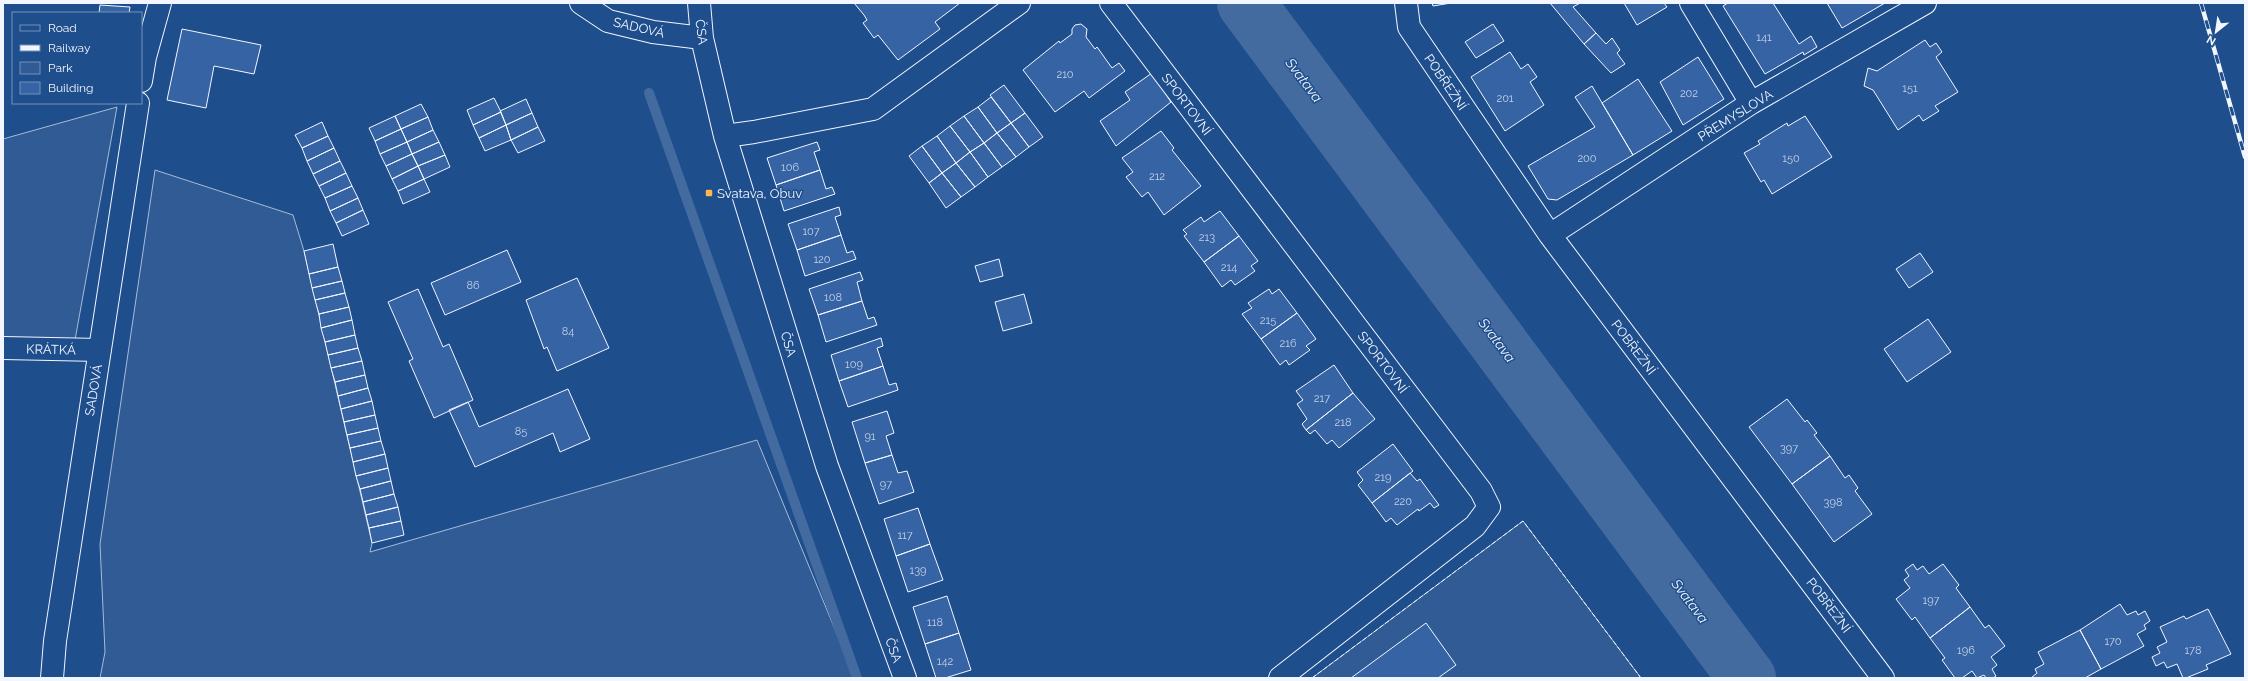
<svg xmlns="http://www.w3.org/2000/svg" width="2248" height="681" font-family="Raleway,sans-serif">
<rect width="100%" height="100%" fill="#1f4e8c"/>
<path fill="#305b95" stroke="#a8bbd7" d="M 117,107 L 75,340 L 3,339 L 3,139 Z
M 155,170 L 293,215 L 304,251 L 372,543 L 370,552 L 757,440 L 855,678 L 100,678 L 105,652 L 100,544 Z
M 1523,521 L 1641,678 L 1312,678 Z"/>
<g fill="none" stroke-linecap="round" stroke-linejoin="round">
<path stroke="#446ba0" stroke-width="10" d="M 649,93 L 857,678"/>
<path stroke="#446ba0" stroke-width="58" d="M 1246,3 L 1747,678"/>
</g>
<path fill="#3563a3" stroke="#f2f6ff" d="M 854,3 L 960,3 L 935,22 L 940,29 L 898,60 L 878,35 L 874,38 L 863,23 L 867,20 L 864,15 Z
M 1432,3 L 1451,3 L 1433,6 Z
M 1550,3 L 1580,3 L 1573,7 L 1596,33 L 1584,44 Z
M 1624,3 L 1664,3 L 1667,7 L 1637,25 Z
M 1728,3 L 1773,3 L 1799,44 L 1811,36 L 1817,47 L 1804,55 L 1803,52 L 1765,74 L 1723,6 Z
M 1827,3 L 1885,3 L 1842,28 Z
M 100,5 L 130,7 L 129,13 L 99,13 Z
M 1081,24 L 1087,29 L 1086,37 L 1095,49 L 1097,47 L 1112,68 L 1119,63 L 1125,71 L 1089,98 L 1084,91 L 1055,112 L 1023,70 L 1059,41 L 1060,43 L 1072,34 L 1072,29 L 1075,25 Z
M 1493,24 L 1504,41 L 1476,58 L 1465,42 Z
M 182,29 L 261,45 L 254,74 L 214,66 L 206,108 L 167,100 Z
M 1596,33 L 1606,44 L 1612,38 L 1620,50 L 1617,53 L 1625,64 L 1611,73 L 1584,44 Z
M 1925,40 L 1930,47 L 1936,43 L 1942,52 L 1936,57 L 1958,92 L 1935,106 L 1939,111 L 1923,121 L 1919,115 L 1898,130 L 1873,90 L 1864,86 L 1868,68 L 1877,71 Z
M 1510,52 L 1521,69 L 1528,64 L 1537,77 L 1530,82 L 1544,105 L 1505,131 L 1471,77 Z
M 1698,57 L 1724,99 L 1683,125 L 1660,82 Z
M 1152,73 L 1171,102 L 1116,146 L 1100,121 L 1130,100 L 1125,92 Z
M 1638,79 L 1672,131 L 1633,155 L 1602,103 Z
M 1004,85 L 1025,113 L 1011,123 L 990,95 Z
M 1592,86 L 1633,155 L 1557,200 L 1548,199 L 1528,166 L 1595,127 L 1575,97 Z
M 991,97 L 1011,123 L 997,133 L 978,107 Z
M 494,98 L 501,112 L 473,125 L 467,110 Z
M 526,99 L 532,113 L 506,125 L 500,111 Z
M 421,104 L 428,117 L 401,129 L 395,116 Z
M 978,107 L 997,133 L 984,143 L 964,116 Z
M 501,112 L 506,125 L 479,138 L 473,125 Z
M 532,113 L 538,127 L 511,140 L 506,125 Z
M 1025,113 L 1043,137 L 1029,147 L 1011,123 Z
M 395,116 L 401,129 L 375,141 L 369,128 Z
M 964,116 L 984,143 L 970,152 L 950,126 Z
M 1805,116 L 1832,157 L 1772,194 L 1764,180 L 1761,182 L 1744,153 L 1760,144 L 1758,141 L 1787,123 L 1788,126 Z
M 428,117 L 433,130 L 407,142 L 401,129 Z
M 322,122 L 328,136 L 302,148 L 295,135 Z
M 1011,123 L 1029,147 L 1016,157 L 997,133 Z
M 506,125 L 511,140 L 485,151 L 479,138 Z
M 950,126 L 970,152 L 956,163 L 937,136 Z
M 538,127 L 545,141 L 518,153 L 511,140 Z
M 401,129 L 407,142 L 380,154 L 375,141 Z
M 433,130 L 439,142 L 412,154 L 407,142 Z
M 1161,131 L 1174,148 L 1172,150 L 1201,186 L 1164,215 L 1148,192 L 1142,197 L 1126,177 L 1133,172 L 1122,158 Z
M 997,133 L 1016,157 L 1002,167 L 984,143 Z
M 328,136 L 334,148 L 307,161 L 302,148 Z
M 937,136 L 956,163 L 942,173 L 922,146 Z
M 407,142 L 412,154 L 386,166 L 380,154 Z
M 439,142 L 445,155 L 418,166 L 412,154 Z
M 817,142 L 820,150 L 814,152 L 820,170 L 776,185 L 767,158 Z
M 984,143 L 1002,167 L 988,177 L 970,152 Z
M 922,146 L 942,173 L 929,183 L 909,156 Z
M 334,148 L 340,161 L 313,174 L 307,161 Z
M 970,152 L 988,177 L 975,187 L 956,163 Z
M 412,154 L 418,166 L 392,179 L 386,166 Z
M 445,155 L 450,167 L 424,179 L 418,166 Z
M 340,161 L 346,173 L 319,186 L 313,174 Z
M 956,163 L 975,187 L 961,197 L 942,173 Z
M 418,166 L 424,179 L 398,191 L 392,179 Z
M 820,170 L 826,189 L 832,187 L 835,194 L 784,211 L 776,185 Z
M 346,173 L 352,186 L 325,198 L 319,186 Z
M 942,173 L 961,197 L 946,208 L 929,183 Z
M 424,179 L 430,192 L 403,204 L 398,191 Z
M 352,186 L 358,198 L 330,211 L 325,198 Z
M 358,198 L 363,210 L 336,223 L 330,211 Z
M 839,207 L 841,215 L 835,217 L 841,235 L 797,250 L 788,224 Z
M 363,210 L 369,224 L 342,236 L 336,223 Z
M 1220,211 L 1239,236 L 1204,262 L 1184,236 L 1187,234 L 1183,230 L 1201,217 L 1204,222 Z
M 841,235 L 847,253 L 853,251 L 856,259 L 805,276 L 797,250 Z
M 1239,236 L 1258,261 L 1251,266 L 1255,271 L 1235,285 L 1231,280 L 1222,287 L 1204,262 Z
M 333,244 L 338,267 L 309,274 L 304,251 Z
M 507,250 L 521,282 L 445,315 L 431,283 Z
M 1920,253 L 1933,272 L 1909,288 L 1896,269 Z
M 999,259 L 1003,276 L 980,282 L 975,266 Z
M 338,267 L 342,281 L 312,288 L 309,274 Z
M 860,272 L 863,280 L 857,282 L 862,301 L 818,315 L 809,289 Z
M 577,278 L 609,348 L 557,371 L 547,347 L 544,349 L 526,300 Z
M 342,281 L 345,293 L 315,300 L 312,288 Z
M 418,289 L 443,347 L 449,344 L 473,400 L 434,418 L 409,361 L 413,359 L 388,302 Z
M 1269,289 L 1272,294 L 1279,289 L 1297,313 L 1261,339 L 1242,314 L 1252,308 L 1248,303 Z
M 345,293 L 349,307 L 319,314 L 315,300 Z
M 1024,294 L 1032,323 L 1003,331 L 995,302 Z
M 862,301 L 868,319 L 874,317 L 877,325 L 826,342 L 818,315 Z
M 349,307 L 352,320 L 321,328 L 319,314 Z
M 1297,313 L 1316,339 L 1306,346 L 1310,350 L 1289,365 L 1286,360 L 1280,365 L 1261,339 Z
M 1928,319 L 1951,352 L 1907,382 L 1884,349 Z
M 352,320 L 355,335 L 325,342 L 321,328 Z
M 355,335 L 358,348 L 328,355 L 325,342 Z
M 881,338 L 883,346 L 877,348 L 883,366 L 839,381 L 831,355 Z
M 358,348 L 362,361 L 331,368 L 328,355 Z
M 362,361 L 365,375 L 335,382 L 331,368 Z
M 1334,365 L 1353,393 L 1306,430 L 1302,424 L 1307,419 L 1297,404 L 1303,400 L 1296,391 Z
M 883,366 L 889,385 L 896,383 L 898,390 L 848,407 L 839,381 Z
M 365,375 L 368,388 L 338,396 L 335,382 Z
M 368,388 L 372,401 L 341,409 L 338,396 Z
M 568,389 L 590,439 L 560,452 L 553,433 L 475,467 L 449,410 L 468,402 L 479,427 Z
M 1353,393 L 1375,419 L 1339,448 L 1332,440 L 1327,444 L 1315,430 L 1310,434 L 1306,430 Z
M 1787,399 L 1805,422 L 1807,420 L 1817,433 L 1814,435 L 1830,456 L 1792,484 L 1749,427 Z
M 372,401 L 375,415 L 344,422 L 341,409 Z
M 887,411 L 894,433 L 886,436 L 892,455 L 865,463 L 852,422 Z
M 375,415 L 378,428 L 347,435 L 344,422 Z
M 378,428 L 381,441 L 350,448 L 347,435 Z
M 381,441 L 385,454 L 353,462 L 350,448 Z
M 1393,444 L 1413,471 L 1372,503 L 1358,485 L 1363,480 L 1357,472 Z
M 385,454 L 388,468 L 356,476 L 353,462 Z
M 892,455 L 898,473 L 907,471 L 914,492 L 879,504 L 865,463 Z
M 1830,456 L 1845,478 L 1849,475 L 1858,488 L 1855,491 L 1872,514 L 1834,542 L 1792,484 Z
M 388,468 L 391,481 L 360,489 L 356,476 Z
M 1410,473 L 1417,481 L 1420,479 L 1439,505 L 1434,508 L 1430,503 L 1419,511 L 1418,509 L 1397,525 L 1391,518 L 1386,522 L 1372,503 Z
M 391,481 L 394,494 L 363,502 L 360,489 Z
M 394,494 L 398,507 L 366,515 L 363,502 Z
M 398,507 L 401,521 L 369,528 L 366,515 Z
M 918,508 L 930,544 L 896,556 L 884,519 Z
M 401,521 L 404,535 L 372,543 L 369,528 Z
M 930,544 L 943,580 L 908,592 L 896,556 Z
M 1913,564 L 1917,570 L 1923,566 L 1929,574 L 1943,564 L 1959,585 L 1956,588 L 1970,607 L 1930,638 L 1915,617 L 1912,620 L 1896,599 L 1910,588 L 1904,580 L 1909,576 L 1905,570 Z
M 947,596 L 959,633 L 925,644 L 913,607 Z
M 2120,604 L 2127,615 L 2136,611 L 2138,615 L 2145,611 L 2150,621 L 2144,625 L 2146,629 L 2137,634 L 2144,646 L 2101,669 L 2080,630 Z
M 1970,607 L 1985,628 L 1989,625 L 2005,646 L 1991,657 L 1997,665 L 1992,669 L 1996,676 L 1993,678 L 1986,678 L 1984,675 L 1977,678 L 1972,671 L 1962,678 L 1955,678 L 1942,660 L 1945,658 L 1930,638 Z
M 2208,609 L 2231,654 L 2206,665 L 2208,669 L 2186,678 L 2183,678 L 2177,664 L 2167,668 L 2164,662 L 2156,666 L 2152,657 L 2160,653 L 2157,647 L 2167,642 L 2160,627 L 2184,616 L 2186,619 Z
M 1426,623 L 1456,665 L 1438,678 L 1351,678 Z
M 2080,630 L 2101,669 L 2085,678 L 2031,678 L 2037,673 L 2035,669 L 2044,664 L 2038,652 Z
M 959,633 L 971,670 L 945,678 L 936,678 L 925,644 Z"/>
<g fill="none" stroke-linecap="round" stroke-linejoin="round">
<g stroke="#f2f6ff" stroke-width="24">
<path id="minor" d="M 581,3 L 608,21 L 653,32 L 702,38
M 699,3 L 702,38 L 725,136 L 827,466 L 905,678
M 1111,3 L 1481,491 L 1489,507 L 1475,526 L 1280,678
M 1406,3 L 1409,27 L 1550,235 L 1883,678
M 1691,3 L 1751,103
M 141,81 L 145,57 L 160,3
M 725,136 L 754,132 L 873,109 L 1019,3
M 1550,235 L 1751,103 L 1925,3
M 3,348 L 100,350
M 52,678 L 55,641 L 138,103"/>
</g>
<use href="#minor" stroke="#1f4e8c" stroke-width="22"/>
<g stroke="#f2f6ff" stroke-width="4.5">
<path id="rail" d="M 2201,3 L 2245,157"/>
</g>
<use href="#rail" stroke="#1f4e8c" stroke-width="3" stroke-dasharray="9" stroke-linecap="butt"/>
<path stroke="#f2f6ff" stroke-width="1" stroke-dasharray="5 2" stroke-linecap="butt" d="M 1312,678 L 1523,521 L 1641,678"/>
</g>
<rect fill="#ffb74d" stroke="#1f4e8c" stroke-width="1.5" x="705" y="189" width="8" height="8" rx="2"/>
<g text-anchor="middle" stroke-width="3" stroke-linejoin="round" paint-order="stroke">
<g font-size="11" fill="#c3d1e8">
<text x="1764" y="41">141</text>
<text x="1065" y="78">210</text>
<text x="1910" y="92">151</text>
<text x="1689" y="97">202</text>
<text x="1505" y="102">201</text>
<text x="1587" y="162">200</text>
<text x="1791" y="162">150</text>
<text x="790" y="171">106</text>
<text x="1157" y="180">212</text>
<text x="811" y="235">107</text>
<text x="1207" y="241">213</text>
<text x="822" y="263">120</text>
<text x="1229" y="271">214</text>
<text x="473" y="289">86</text>
<text x="833" y="301">108</text>
<text x="1268" y="324">215</text>
<text x="568" y="335">84</text>
<text x="1288" y="347">216</text>
<text x="854" y="368">109</text>
<text x="1322" y="402">217</text>
<text x="1343" y="426">218</text>
<text x="521" y="435">85</text>
<text x="870" y="440">91</text>
<text x="1789" y="452">397</text>
<text x="1383" y="481">219</text>
<text x="886" y="488">97</text>
<text x="1403" y="505">220</text>
<text x="1833" y="506">398</text>
<text x="905" y="539">117</text>
<text x="918" y="574">139</text>
<text x="1931" y="604">197</text>
<text x="935" y="626">118</text>
<text x="2113" y="645">170</text>
<text x="1966" y="654">196</text>
<text x="2193" y="654">178</text>
<text x="945" y="665">142</text>
</g>
<g font-size="13" fill="#f2f6ff" stroke="#1f4e8c">
<text transform="translate(639 27) rotate(13)" y="5">SADOVÁ</text>
<text transform="translate(702 32) rotate(82)" y="5">ČSA</text>
<text transform="translate(1446 82) rotate(56)" y="5">POBŘEŽNÍ</text>
<text transform="translate(1187 104) rotate(53)" y="5">SPORTOVNÍ</text>
<text transform="translate(1735 115) rotate(-32)" y="5">PŘEMYSLOVA</text>
<text transform="translate(789 344) rotate(73)" y="5">ČSA</text>
<text transform="translate(1634 347) rotate(53)" y="5">POBŘEŽNÍ</text>
<text transform="translate(51 349) rotate(1)" y="5">KRÁTKÁ</text>
<text transform="translate(1383 362) rotate(53)" y="5">SPORTOVNÍ</text>
<text transform="translate(93 390) rotate(-81)" y="5">SADOVÁ</text>
<text transform="translate(1829 605) rotate(53)" y="5">POBŘEŽNÍ</text>
<text transform="translate(894 650) rotate(70)" y="5">ČSA</text>
</g>
<g font-size="13" fill="#f2f6ff" stroke="#1f4e8c" text-anchor="start">
<text x="717" y="198">Svatava, Obuv</text>
</g>
<g font-size="14" font-style="italic" fill="#f2f6ff" stroke="#1f4e8c">
<text transform="translate(1304 80) rotate(53)" y="5">Svatava</text>
<text transform="translate(1497 340) rotate(53)" y="5">Svatava</text>
<text transform="translate(1690 601) rotate(53)" y="5">Svatava</text>
</g>
</g>
<rect width="2248" height="681" fill="none" stroke="#f2f6ff" stroke-width="8"/>
<rect x="12" y="12" width="130" height="92" fill="#1f4e8c" stroke="#7391ba"/>
<rect x="20" y="25" width="20" height="6" fill="#1f4e8c" stroke="#7391ba"/>
<text x="48" y="32" font-size="12" fill="#f2f6ff">Road</text>
<rect x="20" y="45" width="20" height="6" fill="#f2f6ff" stroke="#7391ba"/>
<text x="48" y="52" font-size="12" fill="#f2f6ff">Railway</text>
<rect x="20" y="62" width="20" height="12" fill="#305b95" stroke="#7391ba"/>
<text x="48" y="72" font-size="12" fill="#f2f6ff">Park</text>
<rect x="20" y="82" width="20" height="12" fill="#3563a3" stroke="#7391ba"/>
<text x="48" y="92" font-size="12" fill="#f2f6ff">Building</text>
<g transform="translate(2216 32) rotate(210)" stroke="#1f4e8c" stroke-width="3" paint-order="stroke">
<path d="M0-3L7 15L0 10L-7 15Z" fill="#f2f6ff"/>
<text y="-6" font-size="11" font-weight="bold" text-anchor="middle" fill="#f2f6ff">N</text>
</g>
</svg>
